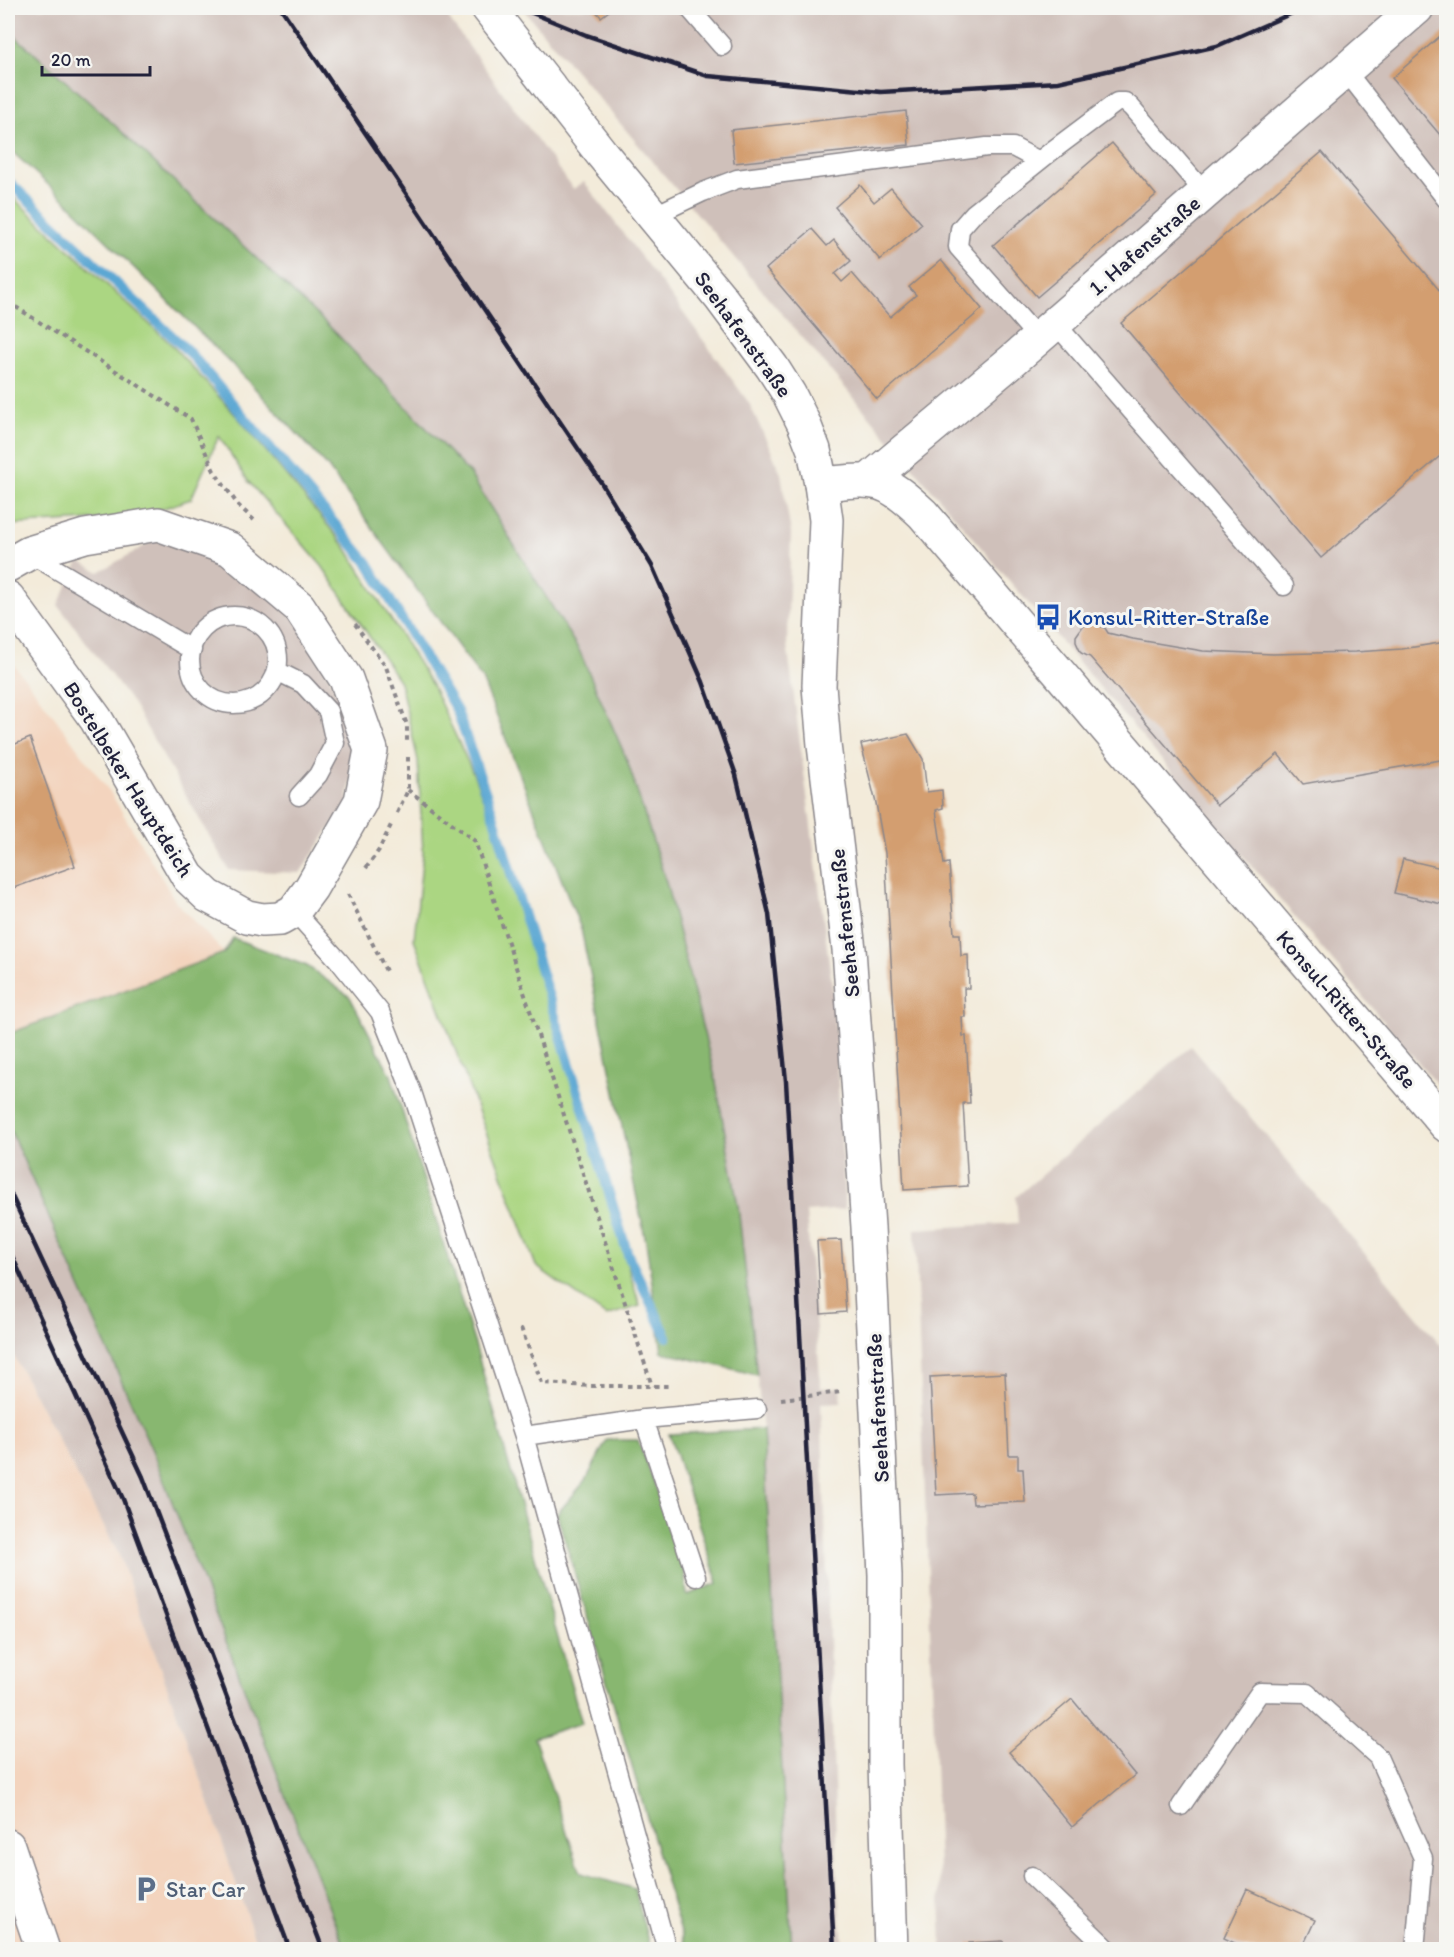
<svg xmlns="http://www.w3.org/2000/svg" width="1454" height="1957" font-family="Itim,sans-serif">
<rect width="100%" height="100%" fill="#f6f6f2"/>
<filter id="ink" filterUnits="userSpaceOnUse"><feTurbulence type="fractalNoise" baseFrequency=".0167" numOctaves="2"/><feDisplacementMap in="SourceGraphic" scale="12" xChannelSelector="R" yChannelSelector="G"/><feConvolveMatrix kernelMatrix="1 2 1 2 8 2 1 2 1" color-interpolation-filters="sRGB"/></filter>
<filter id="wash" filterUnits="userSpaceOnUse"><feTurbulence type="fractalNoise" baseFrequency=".008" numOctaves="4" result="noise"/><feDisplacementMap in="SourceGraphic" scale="24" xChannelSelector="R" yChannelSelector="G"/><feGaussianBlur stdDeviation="1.35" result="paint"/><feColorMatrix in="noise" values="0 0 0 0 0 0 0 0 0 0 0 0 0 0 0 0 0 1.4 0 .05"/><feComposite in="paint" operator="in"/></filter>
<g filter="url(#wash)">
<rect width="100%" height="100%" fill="#f3ebda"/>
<path fill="#f3d4be" d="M 8,658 L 35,691 L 110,792 L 176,902 L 224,953 L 8,1034 Z
M 8,1345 L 119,1555 L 203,1785 L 258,1949 L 8,1949 Z"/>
<path fill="#cfc0ba" d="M 8,8 L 441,8 L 573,189 L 584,182 L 671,296 L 749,403 L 769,446 L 781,474 L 791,533 L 787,644 L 833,992 L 845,1209 L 806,1212 L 821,1388 L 840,1387 L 841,1402 L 821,1403 L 837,1868 L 843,1949 L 792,1949 L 763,1429 L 738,1206 L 666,882 L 627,760 L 579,650 L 470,474 L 333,330 L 107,118 L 8,30 Z
M 522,8 L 1446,8 L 1446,1095 L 1319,945 Z
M 153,541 L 185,542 L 237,562 L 292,610 L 359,732 L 347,803 L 300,873 L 229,870 L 133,704 L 58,605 L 79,561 L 99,572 Z
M 1191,1046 L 1446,1351 L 1446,1949 L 942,1949 L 915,1229 L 1018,1223 L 1016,1197 Z
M 8,1125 L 152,1450 L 345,1949 L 258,1949 L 203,1785 L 119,1555 L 8,1345 Z"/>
<path fill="#abd682" stroke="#667c5e" stroke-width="1.5" d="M 8,193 L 170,343 L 241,421 L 345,546 L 432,685 L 474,775 L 488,812 L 640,1306 L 606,1316 L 536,1266 L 414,939 L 423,853 L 418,760 L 400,682 L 322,566 L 248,481 L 219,436 L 191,499 L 138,517 L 8,525 Z"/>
<path fill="#88b770" stroke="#556c56" stroke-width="1.5" d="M 8,30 L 107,118 L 333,330 L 470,474 L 579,650 L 627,760 L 666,882 L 715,1077 L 738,1206 L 757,1375 L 662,1352 L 646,1242 L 581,929 L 482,679 L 327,466 L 234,366 L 65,200 L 8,148 Z
M 233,938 L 307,966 L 350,997 L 391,1075 L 476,1348 L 582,1723 L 534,1738 L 581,1873 L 635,1889 L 650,1949 L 345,1949 L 152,1450 L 8,1125 L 8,1034 L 224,953 Z
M 763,1429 L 792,1949 L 686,1949 L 557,1514 L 586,1480 L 607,1440 L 638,1440 L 683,1560 L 687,1595 L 718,1583 L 669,1434 Z"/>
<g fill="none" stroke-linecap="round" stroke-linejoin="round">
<path stroke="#5ba7d3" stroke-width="10" d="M 8,181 L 190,353 L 368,563 L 457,711 L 492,811 L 628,1255 L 667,1337"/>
</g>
<g id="blocks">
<path fill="#d39e70" d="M 593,8 L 613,8 L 601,17 Z
M 1446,31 L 1446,142 L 1392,78 Z
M 906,111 L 909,145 L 734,163 L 731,130 Z
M 1112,143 L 1156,195 L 1037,297 L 993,245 Z
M 1322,152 L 1446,298 L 1446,451 L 1321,558 L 1121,323 Z
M 860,185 L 874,202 L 891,188 L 922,224 L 880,260 L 835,207 Z
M 812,229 L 827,246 L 834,240 L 851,261 L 835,274 L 842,282 L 852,273 L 890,317 L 916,295 L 909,287 L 941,260 L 982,309 L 877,399 L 766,269 Z
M 1094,623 L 1105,628 L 1108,633 L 1133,639 L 1203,651 L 1273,654 L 1355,652 L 1402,649 L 1446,642 L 1446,759 L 1303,784 L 1278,754 L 1217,805 L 1090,657 L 1081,653 L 1076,642 L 1076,636 L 1083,626 Z
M 908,734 L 923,759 L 927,792 L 942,790 L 943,808 L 936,810 L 944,864 L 949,863 L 954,934 L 960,934 L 961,956 L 968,955 L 969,988 L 964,988 L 965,1017 L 962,1017 L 963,1036 L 966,1036 L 970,1103 L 963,1103 L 968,1186 L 904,1190 L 885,853 L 876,803 L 861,744 Z
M 30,738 L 75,866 L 8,890 L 8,747 Z
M 1403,859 L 1446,869 L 1446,905 L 1394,893 Z
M 841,1240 L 846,1312 L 821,1314 L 817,1241 Z
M 1005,1373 L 1009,1455 L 1018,1455 L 1018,1469 L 1023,1469 L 1025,1502 L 973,1504 L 972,1493 L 936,1495 L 930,1377 Z
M 1072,1699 L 1135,1775 L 1072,1827 L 1009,1752 Z
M 1247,1889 L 1315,1920 L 1301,1950 L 1249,1950 L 1224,1938 Z
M 1003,1941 L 1004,1950 L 969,1950 L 969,1943 Z"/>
</g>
</g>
<g filter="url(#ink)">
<use href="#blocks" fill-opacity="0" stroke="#8a868a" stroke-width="1.5"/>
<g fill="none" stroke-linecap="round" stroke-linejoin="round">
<g stroke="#8a868a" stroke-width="21">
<path id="lane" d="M 689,8 L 722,46
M 1345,70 L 1446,199
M 653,216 L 703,192 L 737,179 L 987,147 L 1013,147 L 1039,161
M 1055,323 L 1284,586
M 1038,338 L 958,247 L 960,229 L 974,213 L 1053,150 L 1117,102 L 1125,102 L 1131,107 L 1204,192
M 29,553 L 192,650
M190 660a44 44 0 1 1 88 0a44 44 0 1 1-88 0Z
M 277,671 L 303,684 L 328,711 L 335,743 L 318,775 L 299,796
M 294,911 L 339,961 L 380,1012 L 412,1092 L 524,1436 L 644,1419 L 757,1409
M 644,1419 L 696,1577
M 524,1436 L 667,1950
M 1181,1806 L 1260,1692 L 1307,1693 L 1378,1757 L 1423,1858 L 1415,1950
M 1032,1876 L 1109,1950"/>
</g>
<g stroke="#8a868a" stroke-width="36">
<path id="street" d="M 869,480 L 1013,360 L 1417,8
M 821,484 C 875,479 882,475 923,514 L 1446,1125
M 8,565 L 29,553 L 85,536 L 158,524 L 230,549 L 299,607 L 346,679 L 371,750 L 361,801 L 311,888 L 294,911 L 280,919 L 262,920 L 247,917 L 208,896 L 188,877 L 96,719 L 8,598
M 8,1846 L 43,1950"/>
</g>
<g stroke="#8a868a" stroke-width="36">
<path id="secondary" d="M 488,8 L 602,154 L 720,297 L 772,367 L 789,394 L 804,424 L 814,450 L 821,484 L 826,520 L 819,686 L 824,745 L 849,949 L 868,1227 L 885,1575 L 885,1764 L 891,1950"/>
</g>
<path stroke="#8a868a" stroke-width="4" stroke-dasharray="4.5 4.5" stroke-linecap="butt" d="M 8,302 L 191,419 L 214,471 L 238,505 L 254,520
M 355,624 L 386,667 L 407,725 L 407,744
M 408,790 L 475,841 L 652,1386
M 397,813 L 408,790 L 408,757
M 366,868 L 379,850 L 391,825
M 348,894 L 387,973
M 521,1328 L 542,1383 L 591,1386 L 670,1386
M 781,1399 L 842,1392"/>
<use href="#lane" stroke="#fff" stroke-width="18"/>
<use href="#street" stroke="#fff" stroke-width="33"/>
<use href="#secondary" stroke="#fff" stroke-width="33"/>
<path stroke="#22223b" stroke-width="4.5" d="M 281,8 L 602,484 L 652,566 L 703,682 L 736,775 L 769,914 L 786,1081 L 834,1950
M 520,8 L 586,35 L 708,76 L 881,92 L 1058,82 L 1217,46 L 1304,8
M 8,1188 L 143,1477 L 323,1950
M 8,1247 L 123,1499 L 290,1950"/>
</g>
</g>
<defs>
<g id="bus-bare" transform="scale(2.07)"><path d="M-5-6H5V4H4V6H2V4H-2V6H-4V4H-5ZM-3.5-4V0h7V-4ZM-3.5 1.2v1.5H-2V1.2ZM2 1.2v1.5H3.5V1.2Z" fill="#1a4fb4" stroke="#f6f6f2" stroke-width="2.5" paint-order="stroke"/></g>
<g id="parking-bare" transform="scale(2.07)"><path d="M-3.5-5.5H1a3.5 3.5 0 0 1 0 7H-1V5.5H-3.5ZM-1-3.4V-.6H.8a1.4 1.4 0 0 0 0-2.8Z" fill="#5c6f8a" stroke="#f6f6f2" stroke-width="2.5" paint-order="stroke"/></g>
</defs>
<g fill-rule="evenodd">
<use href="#bus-bare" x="1048" y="617"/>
<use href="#parking-bare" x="146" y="1889"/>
</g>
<g text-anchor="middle" stroke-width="6" stroke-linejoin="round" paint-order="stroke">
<g font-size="22" fill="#22223b" stroke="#f6f6f2">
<text transform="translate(1144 245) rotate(-41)" y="8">1. Hafenstraße</text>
<text transform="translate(744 334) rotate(54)" y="8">Seehafenstraße</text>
<text transform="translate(129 779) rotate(58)" y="8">Bostelbeker Hauptdeich</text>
<text transform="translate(844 923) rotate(-96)" y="8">Seehafenstraße</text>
<text transform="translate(1347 1009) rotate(49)" y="8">Konsul-Ritter-Straße</text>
<text transform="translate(877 1408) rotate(-93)" y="8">Seehafenstraße</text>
</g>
<g font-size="22" fill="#164399" stroke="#f6f6f2" text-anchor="start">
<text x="1068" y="625">Konsul-Ritter-Straße</text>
</g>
<g font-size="22" fill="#4e5e75" stroke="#f6f6f2" text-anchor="start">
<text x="166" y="1897">Star Car</text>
</g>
</g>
<rect width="1454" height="1957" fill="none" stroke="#f6f6f2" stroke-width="30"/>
<path d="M42 66v9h108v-9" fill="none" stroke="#22223b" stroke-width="3"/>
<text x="51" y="66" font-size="18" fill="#22223b" stroke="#f6f6f2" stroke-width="4.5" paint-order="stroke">20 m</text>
</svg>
